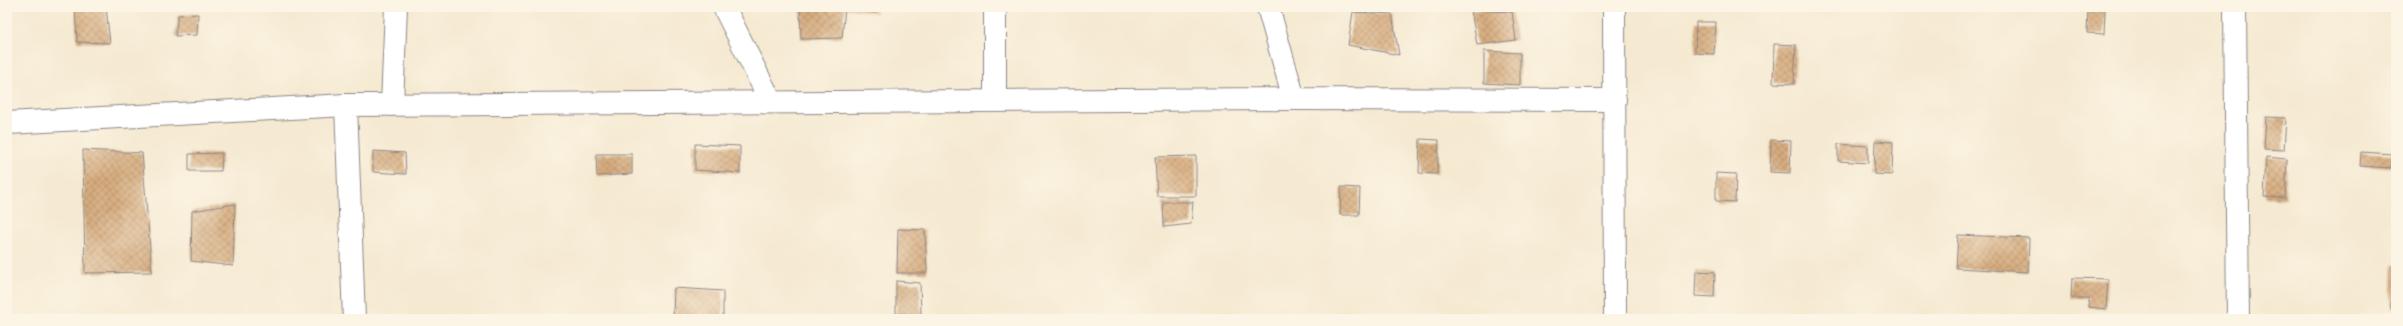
<svg xmlns="http://www.w3.org/2000/svg" width="2403" height="326" font-family="Alegreya,serif">
<defs>
<pattern id="building-cross-hatch" width="8" height="8" patternUnits="userSpaceOnUse"><rect width="8" height="8" fill="#d8ad80"/><path d="M0 0l8 8M0 8l8-8" fill="none" stroke="#af8c6a"/></pattern>
</defs>
<rect width="100%" height="100%" fill="#fcf5e5"/>
<filter id="ink" filterUnits="userSpaceOnUse"><feTurbulence type="fractalNoise" baseFrequency=".025" numOctaves="2"/><feDisplacementMap in="SourceGraphic" scale="8" xChannelSelector="R" yChannelSelector="G"/><feConvolveMatrix kernelMatrix="1 2 1 2 8 2 1 2 1" color-interpolation-filters="sRGB"/></filter>
<filter id="wash" filterUnits="userSpaceOnUse"><feTurbulence type="fractalNoise" baseFrequency=".012" numOctaves="4" result="noise"/><feDisplacementMap in="SourceGraphic" scale="16" xChannelSelector="R" yChannelSelector="G"/><feGaussianBlur stdDeviation="0.9" result="paint"/><feColorMatrix in="noise" values="0 0 0 0 0 0 0 0 0 0 0 0 0 0 0 0 0 1.4 0 .05"/><feComposite in="paint" operator="in"/></filter>
<g filter="url(#wash)">
<rect width="100%" height="100%" fill="#f5e9d1"/>
<g id="blocks">
<path fill="url(#building-cross-hatch)" d="M 75,7 L 106,7 L 110,43 L 77,42 Z
M 560,7 L 638,7 L 638,11 L 560,9 Z
M 800,7 L 845,7 L 842,38 L 801,39 Z
M 846,7 L 875,7 L 876,13 L 846,8 Z
M 2088,8 L 2105,9 L 2104,34 L 2087,33 Z
M 1471,10 L 1512,12 L 1516,40 L 1477,45 Z
M 1353,12 L 1392,14 L 1399,55 L 1348,45 Z
M 198,14 L 197,35 L 175,36 L 178,15 Z
M 1696,22 L 1716,22 L 1714,54 L 1695,53 Z
M 1774,44 L 1796,45 L 1794,84 L 1773,83 Z
M 1484,51 L 1520,53 L 1520,85 L 1484,83 Z
M 2266,117 L 2286,118 L 2284,150 L 2264,149 Z
M 1420,139 L 1439,140 L 1437,174 L 1419,173 Z
M 1771,140 L 1791,141 L 1790,173 L 1770,172 Z
M 1875,141 L 1893,142 L 1892,175 L 1874,174 Z
M 695,144 L 740,146 L 740,173 L 695,170 Z
M 1838,144 L 1868,146 L 1868,163 L 1838,161 Z
M 83,150 L 142,153 L 152,272 L 85,273 Z
M 373,151 L 405,153 L 406,174 L 373,172 Z
M 2361,152 L 2392,154 L 2391,168 L 2360,166 Z
M 222,153 L 221,171 L 189,171 L 189,154 Z
M 596,154 L 632,154 L 632,174 L 597,176 Z
M 1196,156 L 1196,196 L 1157,196 L 1155,157 Z
M 2266,157 L 2287,159 L 2285,198 L 2264,197 Z
M 1716,173 L 1736,174 L 1735,202 L 1716,201 Z
M 1341,187 L 1360,188 L 1359,215 L 1340,215 Z
M 1163,202 L 1193,202 L 1191,224 L 1164,227 Z
M 235,204 L 233,266 L 191,261 L 192,211 Z
M 898,229 L 925,230 L 927,273 L 897,273 Z
M 1958,235 L 2029,238 L 2028,272 L 1956,268 Z
M 2393,265 L 2396,265 L 2396,309 L 2391,309 Z
M 1696,271 L 1715,272 L 1714,297 L 1695,296 Z
M 2072,278 L 2108,279 L 2106,309 L 2088,307 L 2089,298 L 2071,298 Z
M 896,281 L 920,283 L 921,314 L 896,314 Z
M 674,288 L 723,291 L 723,319 L 673,319 Z"/>
</g>
</g>
<g filter="url(#ink)">
<use href="#blocks" fill-opacity="0" stroke="#8c8686" stroke-width="1"/>
<g fill="none" stroke-linecap="round" stroke-linejoin="round">
<g stroke="#8c8686" stroke-width="24">
<path id="minor" d="M 724,7 L 771,102
M 1268,7 L 1294,99
M 1614,7 L 1615,319
M 2235,7 L 2238,319
M 995,101 L 995,7
M 346,105 L 354,319
M 392,105 L 396,7
M 7,123 L 346,105 L 1294,99 L 1615,100"/>
</g>
<use href="#minor" stroke="#fff" stroke-width="22"/>
</g>
</g>
<rect width="2403" height="326" fill="none" stroke="#fcf5e5" stroke-width="24"/>
</svg>
